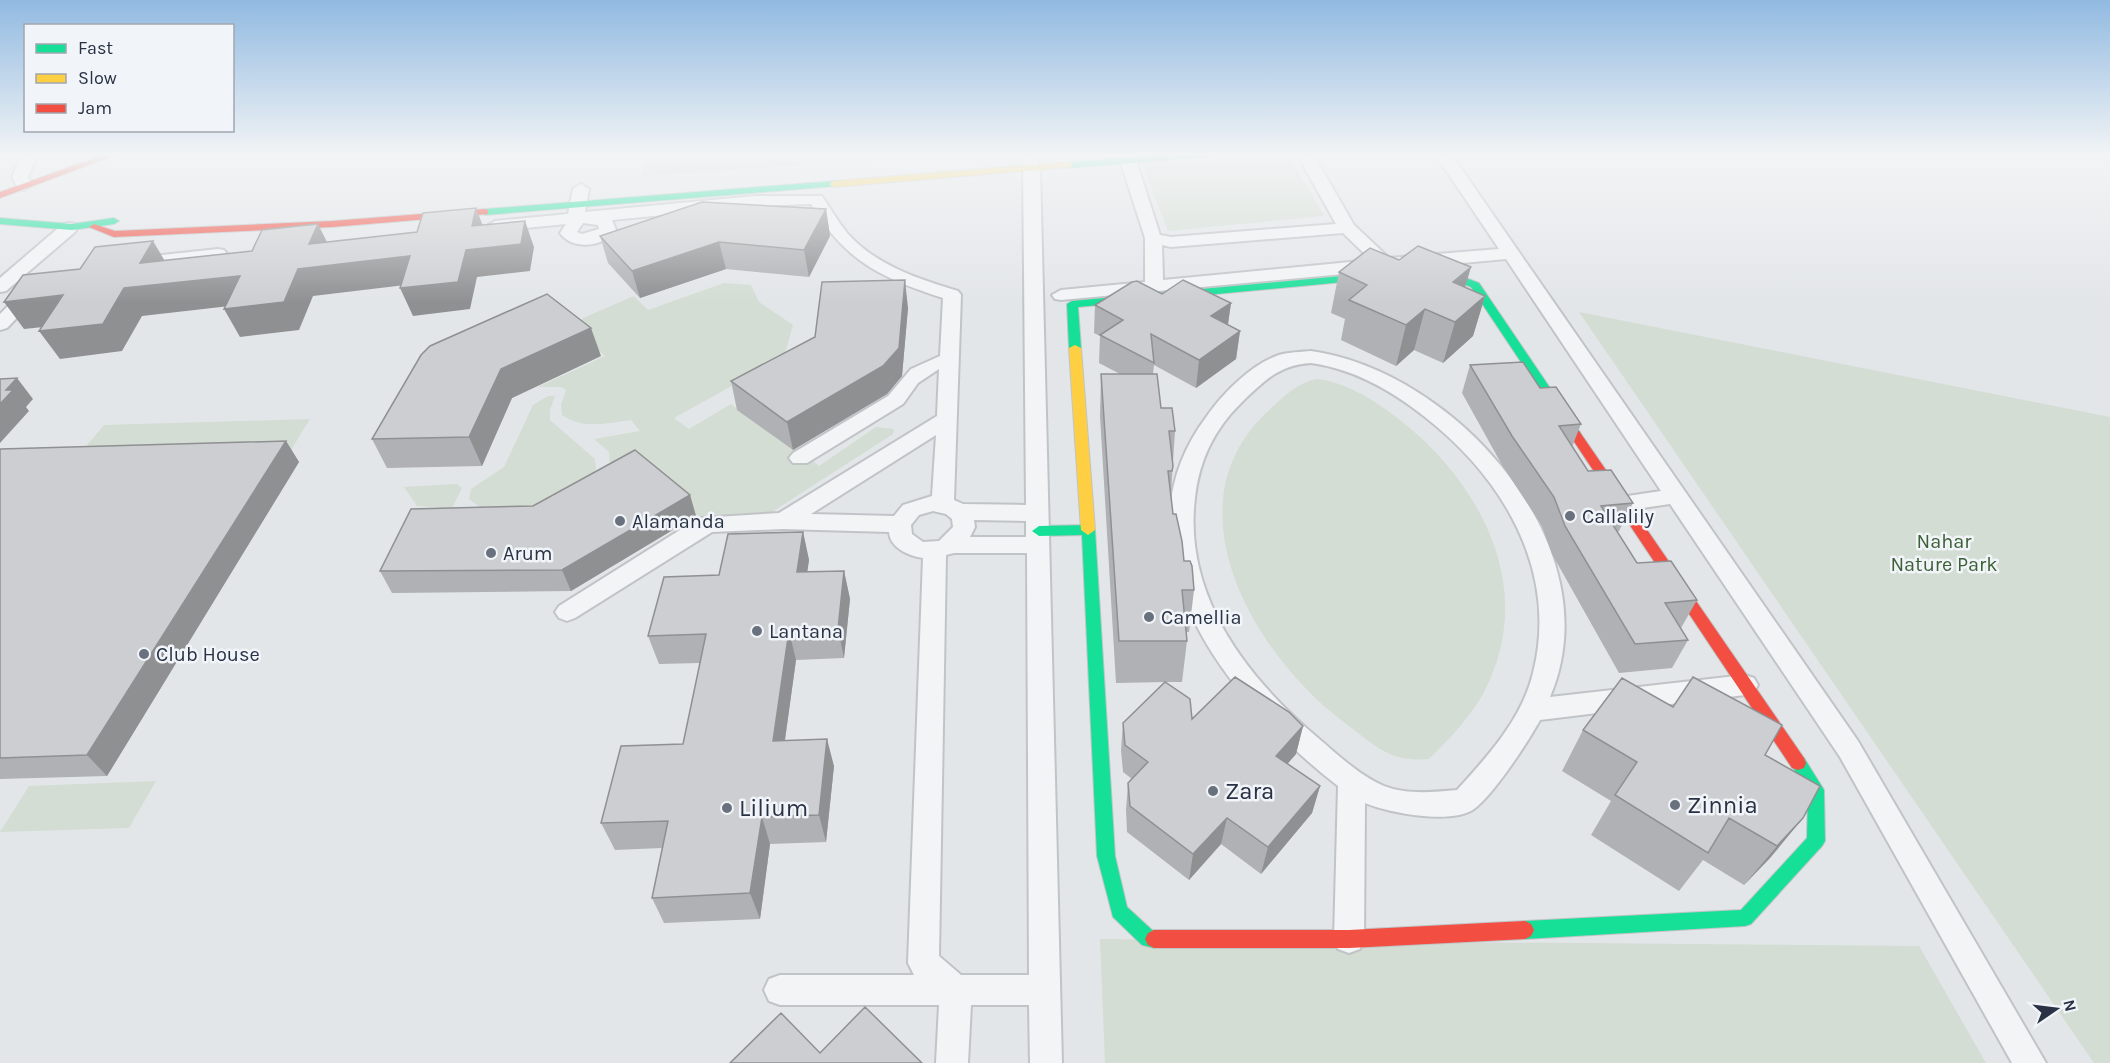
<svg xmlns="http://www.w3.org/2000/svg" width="2110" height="1063" font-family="Karla,sans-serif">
<rect width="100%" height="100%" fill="#e3e6e9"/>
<path fill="#d1d5dc" d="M 645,154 L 876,154 L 876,160 L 642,176 Z"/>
<path fill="#d3ddd3" d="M 1224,154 L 1288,154 L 1324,216 L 1168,231 L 1142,163 Z
M 724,283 L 751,285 L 759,302 L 793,325 L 784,357 L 674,418 L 689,429 L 731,404 L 754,422 L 762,417 L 775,437 L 793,450 L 797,448 L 819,466 L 876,427 L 894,429 L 893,434 L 772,512 L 696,516 L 642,471 L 610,467 L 609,452 L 594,439 L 640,431 L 631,420 C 607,423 584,430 562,415 L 561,405 L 566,390 L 561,387 L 538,387 L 605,356 L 578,334 L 577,326 L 583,318 L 634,296 L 648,310 Z
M 1579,312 L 2110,417 L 2110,1063 L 2094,1063 Z
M 1317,379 C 1354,383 1392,412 1419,436 C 1491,502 1533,599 1484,692 C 1470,718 1450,738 1429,759 C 1390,763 1374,745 1345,723 C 1257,658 1167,509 1265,414 C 1280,400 1297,382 1317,379 Z
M 548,396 L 555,396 L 550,410 L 550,420 L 595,459 L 596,469 L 592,476 L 535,507 L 481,508 L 469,499 L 471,489 L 504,467 L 533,405 Z
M 310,419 L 291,450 L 78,456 L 104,425 Z
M 457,484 L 462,488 L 452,508 L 417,506 L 404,487 Z
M 156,781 L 129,828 L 0,832 L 29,786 Z
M 1100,939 L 1919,946 L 1986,1063 L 1105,1063 Z"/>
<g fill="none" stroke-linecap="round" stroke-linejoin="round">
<g stroke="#c1c4c7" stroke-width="4">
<path id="street" d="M 22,154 L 38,154 L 28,177 L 32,185 L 24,190 L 18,188 L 12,177 Z
M 1023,154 L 1035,154 L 1040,169 L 1062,1063 L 1030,1063 L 1029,1005 L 971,1005 L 968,1063 L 936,1063 L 939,1005 L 780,1005 L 769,1001 L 764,990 L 769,979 L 780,975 L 914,975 L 908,963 L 923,558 C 909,556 890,548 889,532 L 783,529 L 712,532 L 575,618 L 567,621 L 559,618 L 555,612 L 559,606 L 699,518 L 779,513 L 937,416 L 939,369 L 918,383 L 903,404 L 807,463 L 793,463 L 789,458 L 793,453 L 888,396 L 911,369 L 940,356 L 943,298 C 881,278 845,261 811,204 L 755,206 L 612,220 L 616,230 C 604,247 573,251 560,233 L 566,224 L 495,231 L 487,226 L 495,221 L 568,214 L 573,189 L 581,184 L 589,189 L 585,212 L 755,196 L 822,196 C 830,208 838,222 848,234 C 877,266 919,279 958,291 L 961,295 L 954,500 L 963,504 L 1026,505 ZM 583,223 L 598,225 L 599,229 L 582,234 L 577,232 ZM 936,435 L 932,496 L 903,505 L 894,516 L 811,514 ZM 933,511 L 946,514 L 952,519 L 953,527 L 939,541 L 923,542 L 912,534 L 911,525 L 919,515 ZM 974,520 L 1026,521 L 1026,537 L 970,537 L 975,527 ZM 954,553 L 1027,553 L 1029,975 L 961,975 L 939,956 L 946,555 Z
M 1118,154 L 1134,154 L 1160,235 L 1171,237 L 1336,224 L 1297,154 L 1313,154 L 1354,225 L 1389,258 L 1499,249 L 1435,154 L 1451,154 L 1858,741 L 2046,1063 L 2012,1063 L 1840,757 L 1670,504 L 1622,511 L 1614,508 L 1611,503 L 1614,498 L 1661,491 L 1506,259 L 1061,300 L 1055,299 L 1052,295 L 1061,290 L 1145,282 L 1145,238 ZM 1343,233 L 1371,260 L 1163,280 L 1162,245 L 1171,247 Z
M 69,223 L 75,224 L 77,228 L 75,232 L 6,291 L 0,292 L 0,278 L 63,224 Z
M 218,249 L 224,250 L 227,254 L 224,258 L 134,268 L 125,263 L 134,258 Z
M 33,286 L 42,291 L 39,295 L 7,328 L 0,330 L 0,314 L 27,287 Z
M 1311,351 C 1455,371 1614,547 1550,697 L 1745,675 L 1754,678 L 1758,685 L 1754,692 L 1745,695 L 1540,720 C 1528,742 1494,794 1474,809 C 1452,825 1389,813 1365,803 L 1364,939 L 1360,949 L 1349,953 L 1338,949 L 1334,939 L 1338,786 C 1231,703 1105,552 1207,416 C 1223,393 1252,364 1279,355 C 1290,352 1300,352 1311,351 ZM 1311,363 C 1354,369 1391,390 1425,417 C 1503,478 1559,571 1533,673 C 1522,719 1488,756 1457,790 C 1434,792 1407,795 1384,786 C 1360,776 1338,755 1318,738 C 1247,678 1183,596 1195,498 C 1199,460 1215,428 1242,402 C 1265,380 1279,365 1311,363 Z"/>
</g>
<g stroke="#c1c4c7" stroke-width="2">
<path id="fast" d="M 1172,154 L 1213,154 L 1209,157 L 1069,168 L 1064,165 L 1069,162 Z
M 834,181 L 839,184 L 837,186 L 485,215 L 480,212 L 485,209 Z
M 0,218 L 72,224 L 114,218 L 119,221 L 114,224 L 72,230 L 0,224 Z
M 1417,269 L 1450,272 L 1479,283 L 1579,431 L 1581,434 L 1579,437 L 1571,437 L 1471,287 L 1448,278 L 1417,275 L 1078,307 L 1081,348 L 1075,351 L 1069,348 L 1067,304 L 1072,301 Z
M 1088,525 L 1095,530 L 1115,856 L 1127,907 L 1152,930 L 1160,933 L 1163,939 L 1160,945 L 1154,948 L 1142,945 L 1113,917 L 1097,856 L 1082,535 L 1039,536 L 1032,531 L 1039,526 Z
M 1798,756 L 1804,758 L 1824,790 L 1825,841 L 1822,846 L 1751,924 L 1745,926 L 1525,939 L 1519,936 L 1516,930 L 1519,924 L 1525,921 L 1741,910 L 1807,838 L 1808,791 L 1790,763 L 1792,758 Z"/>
</g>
<g stroke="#c1c4c7" stroke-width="2">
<path id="slow" d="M 1069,162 L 1072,163 L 1072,167 L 834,187 L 829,184 L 834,181 Z
M 1075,345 L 1081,348 L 1095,530 L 1088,535 L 1081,530 L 1069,348 Z"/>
</g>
<g stroke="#c1c4c7" stroke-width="2">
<path id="jam" d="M 106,154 L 119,154 L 0,198 L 0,192 Z
M 485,209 L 488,210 L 488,214 L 332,227 L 114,237 L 89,227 L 94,224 L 115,231 L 332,221 Z
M 1575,430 L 1579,431 L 1804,758 L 1806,763 L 1804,768 L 1798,770 L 1792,768 L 1571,437 L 1569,434 L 1571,431 Z
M 1525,921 L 1531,924 L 1534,930 L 1531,936 L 1525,939 L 1349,948 L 1154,948 L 1148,945 L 1145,939 L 1148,933 L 1154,930 L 1349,930 Z"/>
</g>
<use href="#street" fill="#f3f4f5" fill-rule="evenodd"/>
<use href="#fast" fill="#16e098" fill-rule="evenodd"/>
<use href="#slow" fill="#ffcf43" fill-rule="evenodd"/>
<use href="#jam" fill="#f24e42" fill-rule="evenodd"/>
</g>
<path fill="#afb1b4" d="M 826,209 L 830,236 L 809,277 L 726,269 L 640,298 L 608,263 L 600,236 Z
M 1399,260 L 1471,267 L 1465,287 L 1485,296 L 1473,336 L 1443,363 L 1414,350 L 1396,366 L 1341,340 L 1345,319 L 1331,313 L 1339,272 Z
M 1231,303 L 1228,325 L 1240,331 L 1236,359 L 1196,388 L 1154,365 L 1153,374 L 1161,408 L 1175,431 L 1171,493 L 1173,514 L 1184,561 L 1194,590 L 1189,632 L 1186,632 L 1187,641 L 1182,682 L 1166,682 L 1192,719 L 1303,726 L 1296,754 L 1287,764 L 1320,786 L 1312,813 L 1261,874 L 1221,844 L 1189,880 L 1127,832 L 1126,810 L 1128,783 L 1132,779 L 1123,772 L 1121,750 L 1123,723 L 1165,682 L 1116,683 L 1100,416 L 1101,374 L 1120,374 L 1099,363 L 1100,336 L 1094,333 L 1095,305 Z
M 908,308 L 902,376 L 887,394 L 793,450 L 737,410 L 731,381 Z
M 601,356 L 512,398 L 482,466 L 387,468 L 372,439 Z
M 1470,365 L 1540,388 L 1581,424 L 1572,447 L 1588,471 L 1633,503 L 1619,531 L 1617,532 L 1637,563 L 1697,600 L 1681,628 L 1688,640 L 1672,668 L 1619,673 L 1552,554 L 1542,526 L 1502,465 L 1462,393 Z
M 286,441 L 299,462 L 107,776 L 0,779 L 0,449 Z
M 690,495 L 696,516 L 571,591 L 392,593 L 380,571 L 533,506 Z
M 803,532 L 809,560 L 807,572 L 844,571 L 850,599 L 844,658 L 796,660 L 785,740 L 834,766 L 826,842 L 770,844 L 760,919 L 664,923 L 652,898 L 662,848 L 615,850 L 601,823 L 683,744 L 700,663 L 659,664 L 648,636 L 719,575 Z
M 1673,707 L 1765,755 L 1803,818 L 1770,858 L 1744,885 L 1703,860 L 1679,891 L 1591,835 L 1611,801 L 1562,771 L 1583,730 Z"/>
<path fill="#8f9092" d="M 476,208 L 486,234 L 525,221 L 534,247 L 530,271 L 477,277 L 470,309 L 413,316 L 400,288 L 466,250 Z
M 826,209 L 830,236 L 809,277 L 804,250 Z
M 318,224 L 331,250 L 410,256 L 422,283 L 313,296 L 299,330 L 240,337 L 224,309 L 309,244 Z
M 153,241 L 169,268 L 240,276 L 256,303 L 142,316 L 122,351 L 60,359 L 39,331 L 124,288 Z
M 719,242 L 726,269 L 640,298 L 632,271 Z
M 1471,267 L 1459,307 L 1453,282 Z
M 905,280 L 908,308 L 902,376 L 887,394 L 793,450 L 787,422 Z
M 63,295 L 82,323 L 24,329 L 4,302 Z
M 1485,296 L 1473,336 L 1443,363 L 1455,322 Z
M 1231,303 L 1227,330 L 1211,316 Z
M 1425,309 L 1414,350 L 1396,366 L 1406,325 Z
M 591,328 L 601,356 L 512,398 L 482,466 L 469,437 L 501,369 Z
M 1240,331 L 1236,359 L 1196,388 L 1199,360 Z
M 17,378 L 33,399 L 26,407 L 29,411 L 0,443 L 0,404 L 6,390 Z
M 286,441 L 299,462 L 107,776 L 87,755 Z
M 690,495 L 696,516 L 571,591 L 562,570 Z
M 803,532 L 809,560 L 803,601 L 797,572 Z
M 844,571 L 850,599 L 844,658 L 838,629 Z
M 789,631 L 796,660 L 781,768 L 773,741 Z
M 1303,726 L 1296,754 L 1270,784 L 1276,756 Z
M 827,739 L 834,766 L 826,842 L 819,815 Z
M 1320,786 L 1312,813 L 1261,874 L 1268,847 Z
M 762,817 L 770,844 L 760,919 L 750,893 Z
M 1227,818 L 1221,844 L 1189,880 L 1193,854 Z
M 1803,818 L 1770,858 L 1744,885 L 1777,846 Z"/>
<path fill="#ccced1" stroke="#8f9092" stroke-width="1.5" d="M 702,202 L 826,209 L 804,250 L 719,242 L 632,271 L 600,236 Z
M 476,208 L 472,226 L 525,221 L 521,244 L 466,250 L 458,282 L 400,288 L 410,256 L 298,269 L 284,302 L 224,309 L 240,276 L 124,288 L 103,324 L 39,331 L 63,295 L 4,302 L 23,275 L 80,269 L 95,247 L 153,241 L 140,263 L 252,251 L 262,230 L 318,224 L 309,244 L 417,232 L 423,213 Z
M 1418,246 L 1471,267 L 1453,282 L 1485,296 L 1455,322 L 1425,309 L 1406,325 L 1349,300 L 1367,285 L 1339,272 L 1370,248 L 1399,260 Z
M 905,280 L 899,348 L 883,366 L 787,422 L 731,381 L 815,337 L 822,282 Z
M 1183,280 L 1231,303 L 1211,316 L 1240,331 L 1199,360 L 1151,334 L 1154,363 L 1100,335 L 1123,320 L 1095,305 L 1132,282 L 1137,281 L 1162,294 Z
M 547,294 L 591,328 L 501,369 L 469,437 L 372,439 L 421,355 L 430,346 Z
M 1523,362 L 1540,388 L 1556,387 L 1581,424 L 1559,426 L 1588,471 L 1611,470 L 1633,503 L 1601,506 L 1637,563 L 1671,561 L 1697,600 L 1665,603 L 1688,640 L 1635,644 L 1565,526 L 1554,497 L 1512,436 L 1470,365 Z
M 1101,374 L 1157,374 L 1161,408 L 1172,408 L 1175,431 L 1169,431 L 1173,466 L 1172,471 L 1168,471 L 1173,514 L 1176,514 L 1182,541 L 1184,561 L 1190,561 L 1192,566 L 1194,590 L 1182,590 L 1187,641 L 1119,641 Z
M 17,378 L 6,390 L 13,390 L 0,404 L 0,379 Z
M 286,441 L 87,755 L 0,758 L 0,449 Z
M 635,450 L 690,495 L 562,570 L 380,571 L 411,509 L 533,506 Z
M 803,532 L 797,572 L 844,571 L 838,629 L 789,631 L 773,741 L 827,739 L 819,815 L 762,817 L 750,893 L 652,898 L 668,821 L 601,823 L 621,746 L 683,744 L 706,634 L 648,636 L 664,577 L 719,575 L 728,534 Z
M 1235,677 L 1289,712 L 1303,726 L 1276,756 L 1320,786 L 1268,847 L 1227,818 L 1193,854 L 1130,806 L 1128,783 L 1148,762 L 1125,745 L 1123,723 L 1165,682 L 1190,699 L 1192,719 Z
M 1693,677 L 1782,725 L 1765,755 L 1820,786 L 1803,818 L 1777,846 L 1729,818 L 1708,853 L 1615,795 L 1637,762 L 1583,730 L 1622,678 L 1673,707 Z
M 865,1007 L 922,1063 L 730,1063 L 781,1013 L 820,1053 Z"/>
<linearGradient id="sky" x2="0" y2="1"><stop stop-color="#91bae1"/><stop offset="0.51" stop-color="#f2f4f5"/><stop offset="1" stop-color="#f2f4f5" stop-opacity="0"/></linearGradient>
<rect width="2110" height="303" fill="url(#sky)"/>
<g fill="#69717e" stroke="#f1f4f8" stroke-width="2">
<circle cx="1570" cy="516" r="6"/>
<circle cx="620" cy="521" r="6"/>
<circle cx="491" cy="553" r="6"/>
<circle cx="1149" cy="617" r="6"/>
<circle cx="757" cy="631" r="6"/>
<circle cx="144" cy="654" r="6"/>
<circle cx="1213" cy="791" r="6"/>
<circle cx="1675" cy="805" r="6"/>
<circle cx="727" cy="808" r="6"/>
</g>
<g text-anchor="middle" stroke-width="5" stroke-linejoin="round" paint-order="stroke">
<g font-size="20" fill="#283244" stroke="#f1f4f8" text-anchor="start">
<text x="1582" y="523">Callalily</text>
<text x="632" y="528">Alamanda</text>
<text x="503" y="560">Arum</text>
<text x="1161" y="624">Camellia</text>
<text x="769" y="638">Lantana</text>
<text x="156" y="661">Club House</text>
</g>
<g font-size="20" fill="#3b6134" stroke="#f1f4f8">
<text x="1944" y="548">Nahar<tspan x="1944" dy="23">Nature Park</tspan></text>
</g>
<g font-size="24" fill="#283244" stroke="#f1f4f8" text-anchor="start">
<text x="1225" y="799">Zara</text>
<text x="1687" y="813">Zinnia</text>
<text x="739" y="816">Lilium</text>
</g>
</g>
<rect x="24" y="24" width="210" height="108" fill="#f1f4f8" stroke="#a1a6b0" stroke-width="1.5"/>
<rect x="36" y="44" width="30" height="9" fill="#16e098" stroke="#a1a6b0" stroke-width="1.5"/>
<text x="78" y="54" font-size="18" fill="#283244">Fast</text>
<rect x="36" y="74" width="30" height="9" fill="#ffcf43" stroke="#a1a6b0" stroke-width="1.5"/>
<text x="78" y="84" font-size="18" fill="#283244">Slow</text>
<rect x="36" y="104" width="30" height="9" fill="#f24e42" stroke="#a1a6b0" stroke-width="1.5"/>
<text x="78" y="114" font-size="18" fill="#283244">Jam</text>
<g transform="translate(2056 1009) rotate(76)" stroke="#f1f4f8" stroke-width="4.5" paint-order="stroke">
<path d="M0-4.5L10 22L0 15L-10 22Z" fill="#283244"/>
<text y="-9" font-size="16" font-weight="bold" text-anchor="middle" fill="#283244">N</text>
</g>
</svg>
